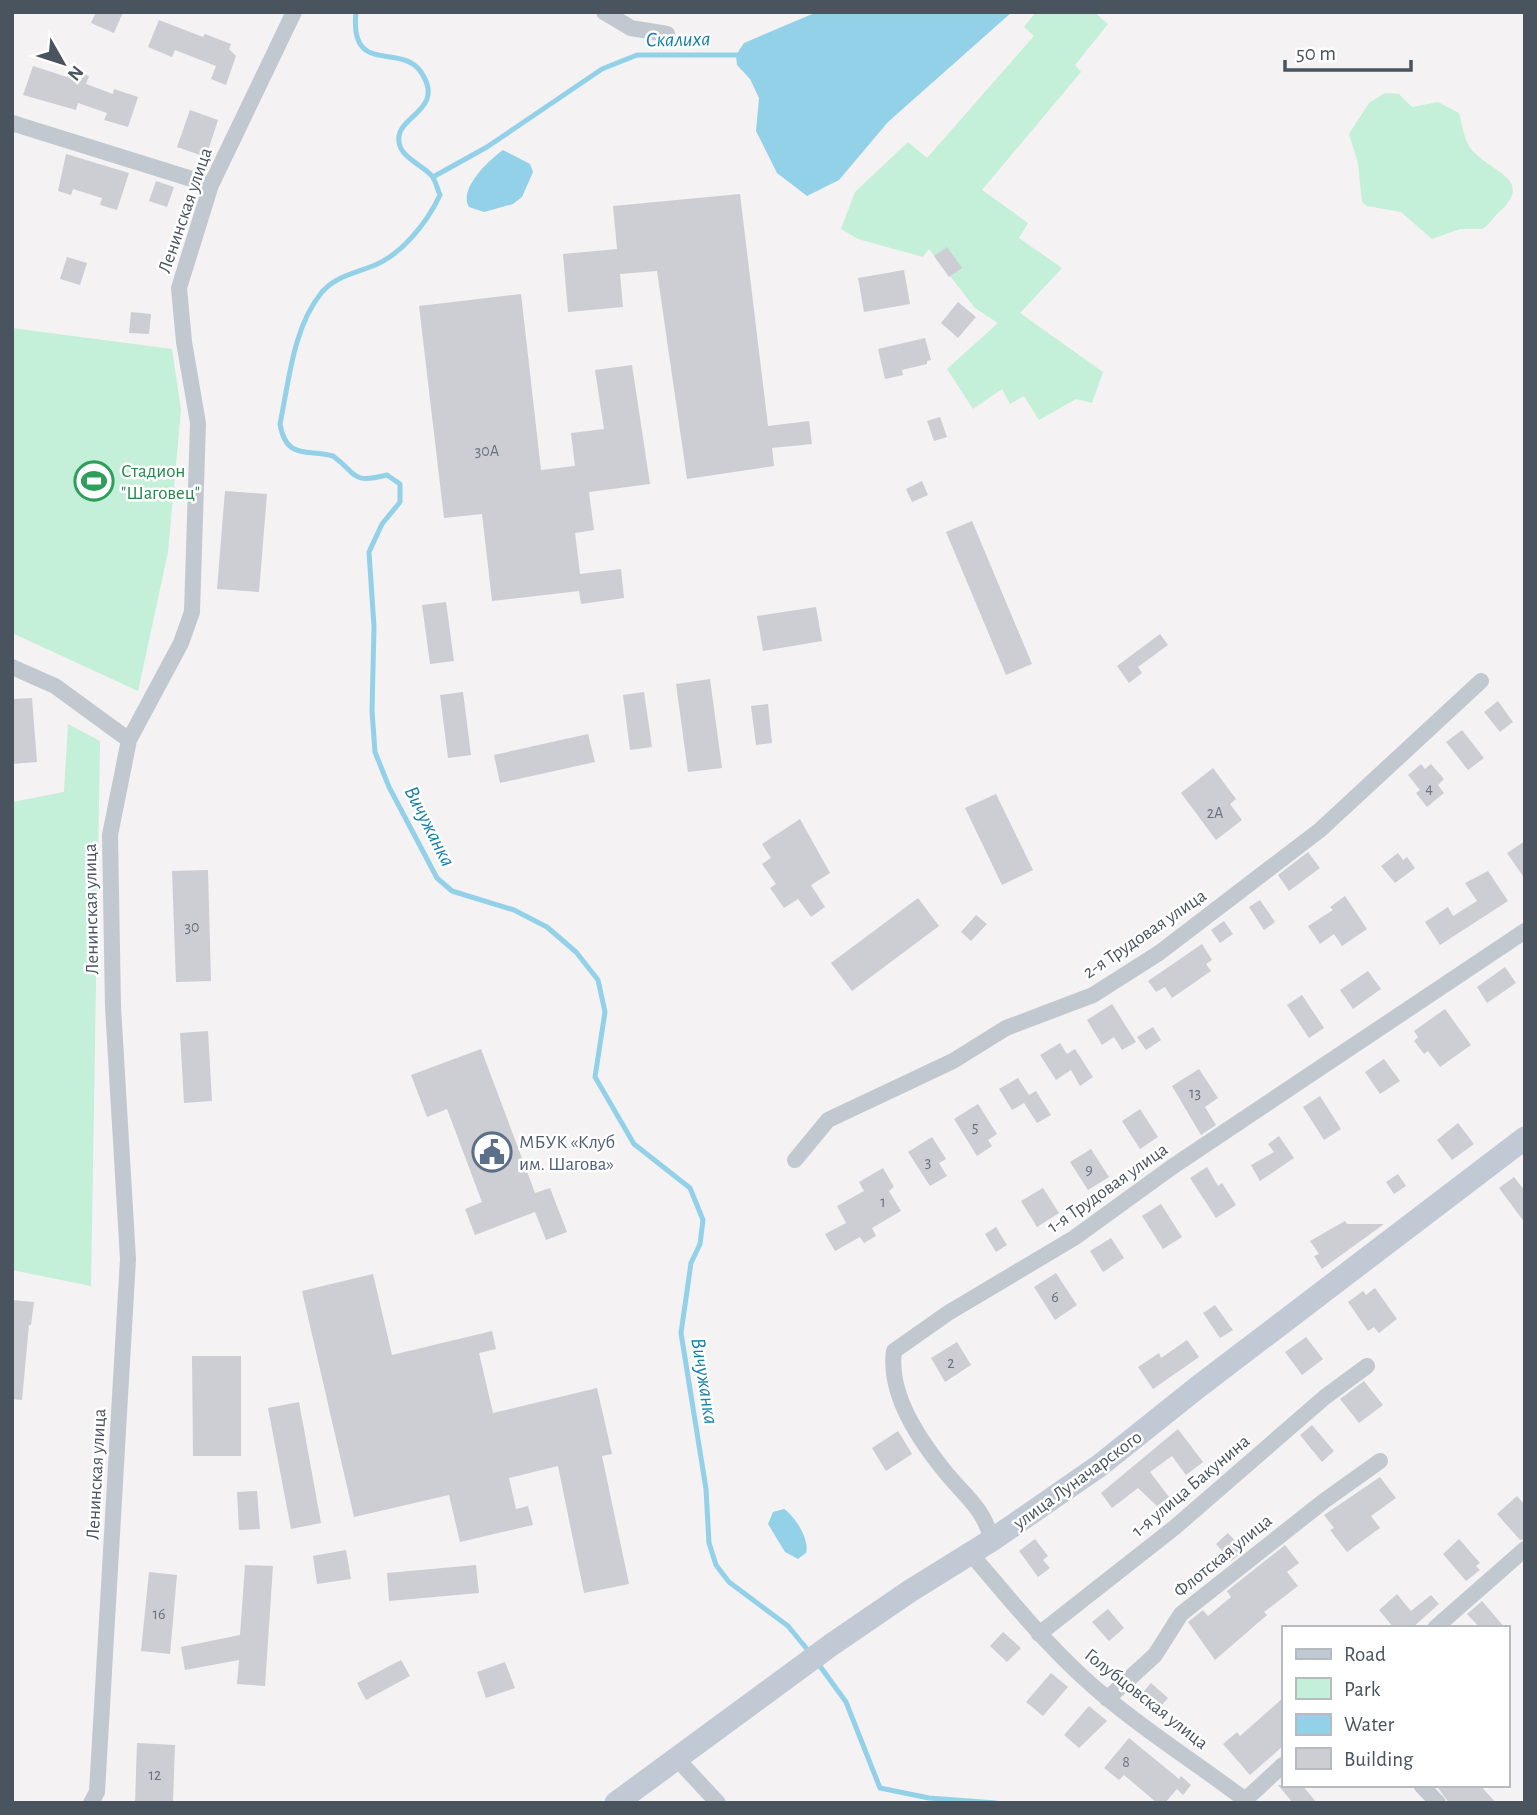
<svg xmlns="http://www.w3.org/2000/svg" width="1537" height="1815" font-family="'Alegreya Sans',sans-serif">
<rect width="100%" height="100%" fill="#f4f2f2"/>
<path fill="#c4efd8" d="M 1036,12 L 1094,12 L 1108,24 L 1075,65 L 1081,72 L 982,190 L 1028,223 L 1019,238 L 1062,268 L 1020,313 L 1103,372 L 1092,403 L 1076,399 L 1039,420 L 1024,396 L 1010,404 L 1002,389 L 973,409 L 947,369 L 998,323 L 975,308 L 929,249 L 923,257 L 858,239 L 841,229 L 855,192 L 908,142 L 927,158 L 1034,36 L 1024,27 Z
M 1385,93 L 1399,94 L 1412,107 L 1438,102 L 1459,113 C 1462,124 1464,140 1471,149 C 1491,173 1537,179 1497,214 C 1492,219 1489,225 1482,229 L 1460,229 L 1432,239 L 1401,212 L 1367,206 L 1362,202 L 1358,163 L 1349,134 L 1369,103 Z
M 12,328 L 172,349 L 181,410 L 168,552 L 138,691 L 12,633 Z
M 68,724 L 100,741 L 91,1286 L 12,1270 L 12,802 L 64,792 Z"/>
<path fill="#93d1e9" d="M 817,12 L 1012,12 L 888,122 L 839,180 L 807,196 L 777,173 L 756,131 L 759,98 L 750,79 L 737,65 L 736,55 L 744,43 Z
M 503,150 L 530,164 L 533,172 L 522,197 L 513,204 L 484,212 L 469,207 C 458,189 489,160 503,150 Z
M 784,1509 C 795,1516 810,1540 806,1553 L 798,1559 L 785,1552 L 768,1524 L 773,1512 Z"/>
<g fill="none" stroke-linecap="round" stroke-linejoin="round">
<path stroke="#93d1e9" stroke-width="5" d="M 356,12 C 349,77 401,42 421,72 C 445,108 402,115 399,136 C 396,156 420,163 431,175 C 436,180 437,189 440,195 C 427,223 400,257 370,267 C 352,274 335,277 322,292 C 293,327 289,381 280,424 C 286,460 307,449 333,456 C 359,475 350,484 387,475 L 400,484 L 400,502 L 382,524 L 369,552 L 374,627 L 372,711 L 375,752 L 389,787 L 437,878 L 452,891 L 514,910 L 547,927 L 576,952 L 598,980 L 605,1012 L 595,1077 L 634,1144 L 690,1188 L 703,1220 L 700,1244 L 691,1263 L 681,1333 L 706,1489 L 709,1543 L 716,1565 L 729,1582 L 788,1626 L 811,1654
M 433,177 L 487,147 L 602,69 L 637,55 L 742,55
M 817,1662 L 846,1702 L 880,1788 L 929,1798 L 996,1803"/>
</g>
<path fill="#ccced4" d="M 96,12 L 123,12 L 114,33 L 91,23 Z
M 159,20 L 203,37 L 205,34 L 231,44 L 229,49 L 236,56 L 226,85 L 211,79 L 216,66 L 175,50 L 172,57 L 148,47 Z
M 33,66 L 67,77 L 70,69 L 89,76 L 86,84 L 113,94 L 114,89 L 138,97 L 128,127 L 104,120 L 107,113 L 78,103 L 76,110 L 23,95 Z
M 190,110 L 218,120 L 206,157 L 177,147 Z
M 66,154 L 129,173 L 117,210 L 100,205 L 102,198 L 73,189 L 71,195 L 58,191 Z
M 156,181 L 174,187 L 167,207 L 149,201 Z
M 740,194 L 768,426 L 809,421 L 812,444 L 772,448 L 774,466 L 687,479 L 657,271 L 620,274 L 623,307 L 568,312 L 563,254 L 617,249 L 613,206 Z
M 947,247 L 962,268 L 949,277 L 934,256 Z
M 67,257 L 87,263 L 80,285 L 60,279 Z
M 904,270 L 910,304 L 864,312 L 858,278 Z
M 521,294 L 541,470 L 575,466 L 571,433 L 604,429 L 595,370 L 632,365 L 650,484 L 589,492 L 594,530 L 575,533 L 580,574 L 621,569 L 624,598 L 581,604 L 579,591 L 492,601 L 482,514 L 444,518 L 419,306 Z
M 958,302 L 976,317 L 958,338 L 941,323 Z
M 131,312 L 151,314 L 149,334 L 129,333 Z
M 925,338 L 931,360 L 927,361 L 927,364 L 902,370 L 903,375 L 885,379 L 878,349 Z
M 940,417 L 947,437 L 934,441 L 927,421 Z
M 922,481 L 928,495 L 912,502 L 906,489 Z
M 225,491 L 267,494 L 259,592 L 217,589 Z
M 972,521 L 1032,664 L 1006,675 L 946,532 Z
M 446,602 L 454,661 L 430,664 L 422,605 Z
M 816,607 L 822,641 L 763,651 L 757,616 Z
M 1160,634 L 1168,645 L 1138,667 L 1142,673 L 1129,683 L 1117,666 Z
M 710,679 L 722,768 L 688,772 L 676,684 Z
M 463,692 L 471,755 L 448,758 L 440,695 Z
M 644,692 L 652,747 L 630,750 L 623,695 Z
M 32,698 L 37,762 L 12,764 L 12,699 Z
M 1498,701 L 1513,722 L 1500,732 L 1484,712 Z
M 768,704 L 772,743 L 756,745 L 751,706 Z
M 1462,730 L 1484,758 L 1468,770 L 1446,742 Z
M 588,734 L 595,762 L 500,783 L 494,755 Z
M 1421,764 L 1425,769 L 1431,764 L 1444,779 L 1438,785 L 1444,793 L 1427,807 L 1416,793 L 1420,790 L 1408,775 Z
M 1213,768 L 1236,799 L 1230,804 L 1242,820 L 1216,840 L 1181,793 Z
M 996,794 L 1033,870 L 1002,885 L 965,808 Z
M 800,819 L 830,873 L 811,885 L 825,907 L 811,917 L 798,899 L 784,908 L 770,888 L 776,884 L 762,864 L 771,858 L 762,844 Z
M 1525,841 L 1525,879 L 1507,853 Z
M 1308,852 L 1320,868 L 1289,891 L 1278,875 Z
M 1398,853 L 1403,860 L 1407,857 L 1415,868 L 1395,883 L 1381,866 Z
M 208,870 L 211,981 L 176,982 L 172,871 Z
M 1488,871 L 1508,901 L 1440,945 L 1425,922 L 1448,907 L 1453,916 L 1477,901 L 1465,883 Z
M 1345,896 L 1367,929 L 1342,946 L 1334,934 L 1320,944 L 1308,926 L 1333,910 L 1330,907 Z
M 918,898 L 939,926 L 852,991 L 831,963 Z
M 1260,900 L 1275,922 L 1264,930 L 1249,907 Z
M 976,915 L 987,924 L 971,941 L 961,932 Z
M 1224,921 L 1233,934 L 1220,943 L 1211,930 Z
M 1202,944 L 1212,960 L 1206,964 L 1211,971 L 1172,998 L 1165,987 L 1156,992 L 1148,981 Z
M 1505,967 L 1516,983 L 1487,1003 L 1477,987 Z
M 1368,971 L 1381,989 L 1353,1009 L 1340,990 Z
M 1302,995 L 1324,1028 L 1309,1038 L 1287,1005 Z
M 1112,1004 L 1136,1042 L 1122,1050 L 1114,1037 L 1102,1045 L 1087,1020 Z
M 1445,1009 L 1471,1045 L 1440,1067 L 1428,1051 L 1424,1054 L 1414,1041 L 1418,1037 L 1414,1031 Z
M 1153,1027 L 1161,1040 L 1146,1050 L 1137,1037 Z
M 208,1031 L 212,1101 L 184,1103 L 180,1033 Z
M 1060,1043 L 1067,1054 L 1075,1049 L 1093,1077 L 1080,1086 L 1071,1070 L 1056,1080 L 1040,1055 Z
M 481,1049 L 535,1193 L 550,1188 L 567,1232 L 546,1240 L 535,1212 L 475,1235 L 465,1209 L 482,1202 L 447,1109 L 427,1117 L 411,1075 Z
M 1384,1059 L 1400,1081 L 1380,1094 L 1365,1072 Z
M 1199,1069 L 1218,1098 L 1205,1107 L 1216,1125 L 1201,1135 L 1172,1086 Z
M 1018,1078 L 1029,1095 L 1036,1091 L 1051,1115 L 1037,1123 L 1024,1103 L 1012,1110 L 999,1089 Z
M 1320,1096 L 1341,1129 L 1324,1140 L 1303,1107 Z
M 978,1104 L 997,1134 L 988,1140 L 992,1146 L 977,1156 L 954,1119 Z
M 1140,1109 L 1158,1137 L 1140,1149 L 1122,1121 Z
M 1458,1123 L 1474,1144 L 1452,1160 L 1437,1140 Z
M 1279,1136 L 1294,1158 L 1260,1181 L 1251,1165 L 1274,1152 L 1268,1144 Z
M 932,1137 L 946,1159 L 939,1163 L 947,1176 L 930,1186 L 908,1152 Z
M 1091,1149 L 1109,1177 L 1088,1190 L 1070,1162 Z
M 1207,1167 L 1218,1186 L 1222,1183 L 1236,1205 L 1216,1218 L 1190,1178 Z
M 883,1168 L 894,1187 L 889,1191 L 901,1211 L 872,1228 L 876,1236 L 864,1243 L 860,1237 L 835,1251 L 825,1234 L 846,1223 L 837,1206 L 864,1191 L 859,1182 Z
M 1398,1174 L 1406,1186 L 1394,1194 L 1386,1182 Z
M 1514,1177 L 1525,1191 L 1525,1223 L 1499,1188 Z
M 1043,1188 L 1059,1213 L 1037,1227 L 1021,1201 Z
M 1161,1204 L 1182,1237 L 1163,1249 L 1142,1216 Z
M 1345,1221 L 1347,1224 L 1384,1224 L 1322,1269 L 1314,1256 L 1319,1254 L 1310,1241 Z
M 996,1227 L 1007,1245 L 996,1252 L 985,1234 Z
M 1111,1238 L 1124,1258 L 1103,1272 L 1090,1251 Z
M 1056,1273 L 1077,1305 L 1055,1320 L 1034,1287 Z
M 373,1274 L 392,1355 L 492,1331 L 496,1349 L 479,1353 L 493,1413 L 597,1388 L 612,1454 L 602,1456 L 629,1584 L 584,1593 L 558,1466 L 509,1478 L 516,1509 L 528,1506 L 533,1525 L 460,1542 L 449,1495 L 354,1517 L 302,1291 Z
M 1375,1288 L 1397,1319 L 1379,1333 L 1374,1327 L 1368,1331 L 1348,1302 L 1363,1291 L 1366,1295 Z
M 12,1300 L 34,1302 L 31,1325 L 29,1325 L 22,1400 L 12,1399 Z
M 1215,1305 L 1233,1330 L 1220,1338 L 1203,1313 Z
M 1306,1337 L 1323,1359 L 1302,1375 L 1285,1352 Z
M 1187,1340 L 1199,1357 L 1153,1389 L 1138,1367 L 1159,1353 L 1161,1358 Z
M 957,1342 L 971,1365 L 945,1382 L 931,1358 Z
M 192,1356 L 241,1356 L 241,1456 L 193,1456 Z
M 1364,1381 L 1383,1405 L 1359,1423 L 1340,1399 Z
M 299,1402 L 321,1523 L 291,1529 L 268,1408 Z
M 1312,1425 L 1334,1451 L 1322,1462 L 1300,1435 Z
M 1178,1429 L 1203,1462 L 1186,1475 L 1172,1456 L 1150,1472 L 1169,1497 L 1157,1506 L 1138,1488 L 1112,1508 L 1101,1493 Z
M 898,1431 L 912,1454 L 886,1471 L 872,1448 Z
M 1380,1477 L 1396,1498 L 1371,1516 L 1380,1528 L 1347,1552 L 1330,1530 L 1334,1528 L 1324,1515 Z
M 257,1491 L 260,1529 L 239,1530 L 237,1492 Z
M 1517,1496 L 1525,1505 L 1525,1539 L 1520,1540 L 1497,1514 Z
M 1228,1533 L 1244,1551 L 1231,1561 L 1216,1544 Z
M 1035,1539 L 1048,1556 L 1043,1560 L 1050,1568 L 1038,1577 L 1019,1551 Z
M 1459,1539 L 1480,1563 L 1476,1566 L 1480,1570 L 1466,1581 L 1443,1554 Z
M 1285,1545 L 1299,1563 L 1287,1572 L 1298,1586 L 1264,1612 L 1267,1615 L 1215,1660 L 1188,1622 L 1203,1610 L 1208,1616 L 1231,1597 L 1227,1591 Z
M 346,1550 L 351,1579 L 317,1584 L 313,1556 Z
M 245,1565 L 273,1566 L 265,1686 L 237,1684 L 239,1660 L 185,1670 L 181,1647 L 240,1635 Z
M 476,1565 L 479,1593 L 389,1601 L 387,1573 Z
M 149,1572 L 177,1575 L 170,1654 L 141,1651 Z
M 1397,1594 L 1411,1611 L 1431,1595 L 1439,1604 L 1412,1628 L 1394,1628 L 1379,1610 Z
M 1482,1601 L 1494,1615 L 1505,1628 L 1480,1628 L 1467,1614 Z
M 1108,1609 L 1124,1628 L 1109,1641 L 1092,1622 Z
M 1003,1632 L 1021,1648 L 1007,1662 L 990,1646 Z
M 401,1660 L 410,1676 L 366,1700 L 357,1683 Z
M 505,1662 L 515,1688 L 486,1698 L 477,1672 Z
M 1051,1673 L 1068,1687 L 1043,1716 L 1026,1702 Z
M 1151,1683 L 1168,1698 L 1155,1713 L 1138,1698 Z
M 1283,1698 L 1283,1746 L 1250,1775 L 1223,1744 L 1237,1732 L 1240,1736 Z
M 1089,1706 L 1107,1721 L 1079,1748 L 1064,1735 Z
M 1129,1738 L 1179,1779 L 1181,1776 L 1191,1785 L 1183,1795 L 1177,1789 L 1165,1803 L 1157,1803 L 1124,1775 L 1119,1780 L 1104,1768 Z
M 137,1743 L 175,1745 L 173,1803 L 135,1803 Z
M 1278,1785 L 1302,1785 L 1317,1803 L 1293,1803 Z
M 1436,1785 L 1480,1785 L 1496,1803 L 1449,1803 Z"/>
<g fill="none" stroke-linecap="round" stroke-linejoin="round">
<path stroke="#c1c8d0" stroke-width="16" d="M 604,12 L 631,28 L 667,34
M 12,123 L 211,185
M 12,667 L 55,686 L 129,740
M 795,1160 L 828,1120 L 953,1061 L 1006,1028 L 1093,995 L 1159,953 L 1320,830 L 1481,681
M 992,1540 C 983,1508 967,1498 947,1474 C 920,1441 888,1395 894,1351 L 948,1313 L 1074,1238 L 1172,1167 L 1525,931
M 971,1554 C 1014,1604 1055,1656 1107,1698 C 1152,1736 1203,1767 1249,1803
M 1435,1628 L 1525,1549
M 1039,1634 L 1174,1528 L 1325,1397 L 1367,1366
M 1107,1699 L 1155,1655 L 1181,1614 L 1324,1501 L 1380,1461
M 678,1760 L 718,1803
M 1421,1785 L 1438,1803
M 1245,1800 L 1283,1765
M 91,1803 L 97,1792 L 128,1259 L 113,1007 L 110,835 L 129,740 L 181,643 L 192,612 L 198,423 L 184,342 L 179,288 L 211,185 L 294,12"/>
<path stroke="#c1c9d4" stroke-width="23" d="M 616,1803 L 831,1645 L 910,1591 L 992,1540 L 1099,1466 L 1198,1387 L 1525,1138"/>
</g>
<defs>
<g id="stadium-ring" transform="scale(2.0125)"><circle r="9.5" fill="#fff" stroke="#2e9e5b" stroke-width="1.5"/><path d="M0-5a6.5 5 0 1 0 0 10a6.5 5 0 1 0 0-10ZM-3.5-1.8h7v3.6h-7Z" fill="#2e9e5b"/></g>
<g id="civic-ring" transform="scale(2.0125)"><circle r="9.5" fill="#fff" stroke="#5c6f8a" stroke-width="1.5"/><path d="M-.6-6.5H3V-4.5H.6V-3L4-1V1h2V6H-6V1h2V-1L-.6-3ZM-1.2 2.5V6h2.4V2.5Z" fill="#5c6f8a"/></g>
</defs>
<g fill-rule="evenodd">
<use href="#stadium-ring" x="94" y="481"/>
<use href="#civic-ring" x="492" y="1152"/>
</g>
<g text-anchor="middle" stroke-width="5" stroke-linejoin="round" paint-order="stroke">
<g font-size="16" fill="#6a727c">
<text x="487" y="456">30А</text>
<text x="1429" y="793">4</text>
<text x="1215" y="818">2А</text>
<text x="192" y="932">30</text>
<text x="1195" y="1098">13</text>
<text x="975" y="1132">5</text>
<text x="928" y="1167">3</text>
<text x="1089" y="1175">9</text>
<text x="883" y="1207">1</text>
<text x="1055" y="1302">6</text>
<text x="951" y="1368">2</text>
<text x="159" y="1619">16</text>
<text x="1126" y="1767">8</text>
<text x="155" y="1780">12</text>
</g>
<g font-size="19" fill="#4a545f" stroke="#fff">
<text transform="translate(184 210) rotate(-71)" y="7">Ленинская улица</text>
<text transform="translate(90 909) rotate(-91)" y="7">Ленинская улица</text>
<text transform="translate(1144 933) rotate(-34)" y="7">2-я Трудовая улица</text>
<text transform="translate(1107 1187) rotate(-35)" y="7">1-я Трудовая улица</text>
<text transform="translate(95 1474) rotate(-87)" y="7">Ленинская улица</text>
<text transform="translate(1077 1479) rotate(-36)" y="7">улица Луначарского</text>
<text transform="translate(1190 1485) rotate(-40)" y="7">1-я улица Бакунина</text>
<text transform="translate(1222 1555) rotate(-39)" y="7">Флотская улица</text>
<text transform="translate(1147 1698) rotate(38)" y="7">Голубцовская улица</text>
</g>
<g font-size="19" fill="#27864d" stroke="#fff" text-anchor="start">
<text x="121" y="477">Стадион<tspan x="121" dy="22">"Шаговец"</tspan></text>
</g>
<g font-size="19" fill="#4e5e75" stroke="#fff" text-anchor="start">
<text x="519" y="1148">МБУК «Клуб<tspan x="519" dy="22">им. Шагова»</tspan></text>
</g>
<g font-size="21" font-style="italic" fill="#137faa" stroke="#fff">
<text transform="translate(678 39) rotate(-1)" y="7">Скалиха</text>
<text transform="translate(430 826) rotate(63)" y="7">Вичужанка</text>
<text transform="translate(705 1381) rotate(81)" y="7">Вичужанка</text>
</g>
</g>
<rect width="1537" height="1815" fill="none" stroke="#4a545f" stroke-width="28"/>
<rect x="1282" y="1626" width="228" height="161" fill="#ffffff" stroke="#b7bbbf" stroke-width="2"/>
<rect x="1296" y="1649" width="35" height="10" fill="#c1c9d4" stroke="#b7bbbf" stroke-width="2"/>
<text x="1344" y="1661" font-size="21" fill="#4a545f">Road</text>
<rect x="1296" y="1678" width="35" height="21" fill="#c4efd8" stroke="#b7bbbf" stroke-width="2"/>
<text x="1344" y="1696" font-size="21" fill="#4a545f">Park</text>
<rect x="1296" y="1714" width="35" height="21" fill="#93d1e9" stroke="#b7bbbf" stroke-width="2"/>
<text x="1344" y="1731" font-size="21" fill="#4a545f">Water</text>
<rect x="1296" y="1748" width="35" height="21" fill="#ccced4" stroke="#b7bbbf" stroke-width="2"/>
<text x="1344" y="1766" font-size="21" fill="#4a545f">Building</text>
<g transform="translate(63 63) rotate(129)" stroke="#ffffff" stroke-width="5" paint-order="stroke">
<path d="M0-5L12 26L0 18L-12 26Z" fill="#4a545f"/>
<text y="-10" font-size="19" font-weight="bold" text-anchor="middle" fill="#4a545f">N</text>
</g>
<path d="M1285 60v10h126v-10" fill="none" stroke="#4a545f" stroke-width="3.5"/>
<text x="1296" y="60" font-size="21" fill="#4a545f" stroke="#ffffff" stroke-width="5" paint-order="stroke">50 m</text>
</svg>
